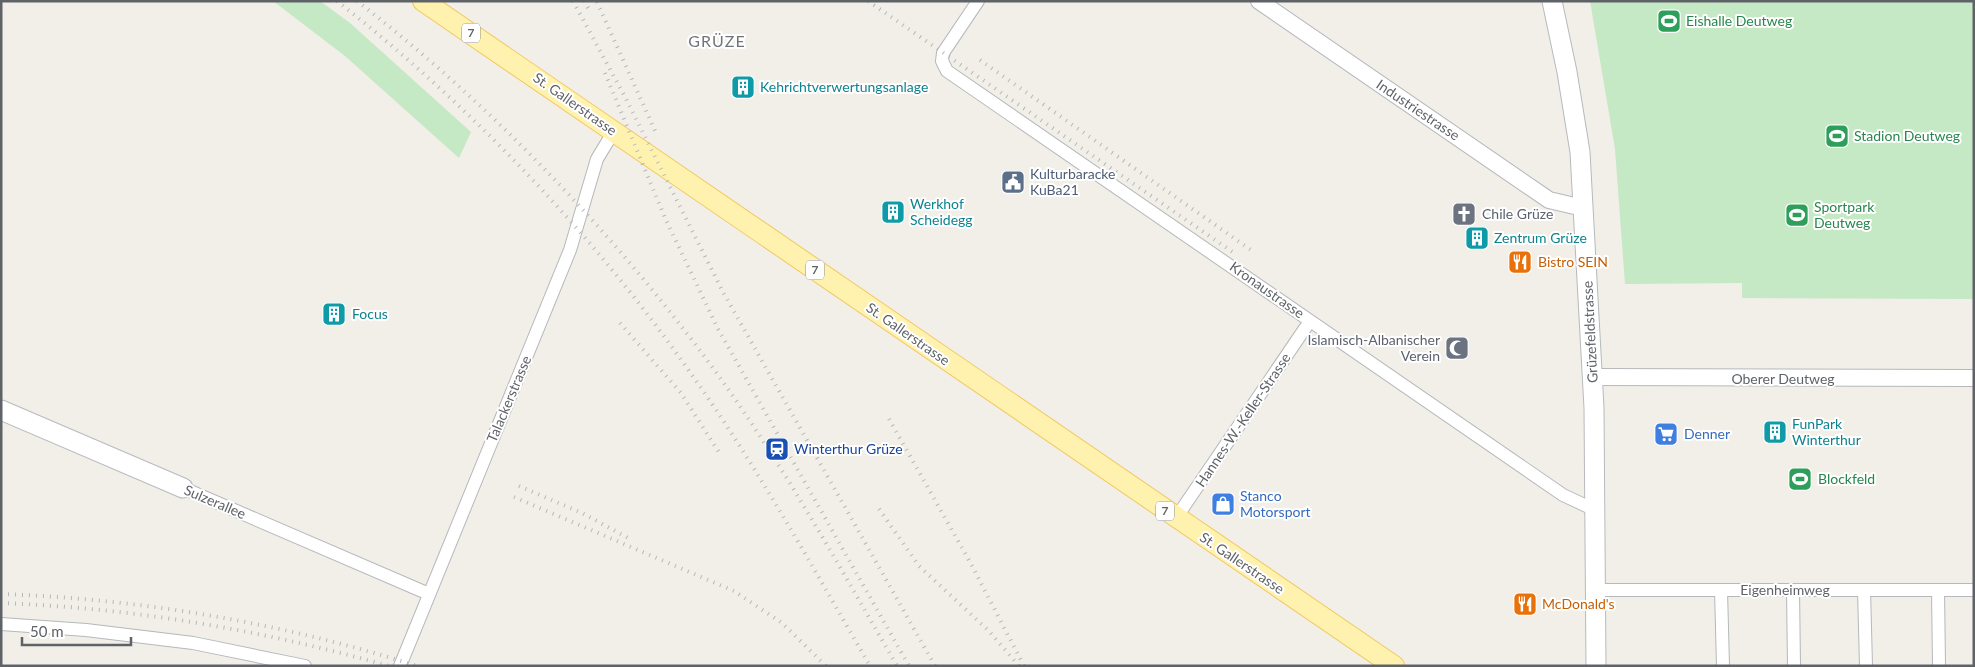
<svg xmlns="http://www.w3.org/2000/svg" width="1975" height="667" font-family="Lato,sans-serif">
<rect width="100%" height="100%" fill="#f1efe8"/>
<path fill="#c5e8c5" d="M 273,1 L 320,1 L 350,23 L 471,132 L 459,158 L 345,56 Z
M 1590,1 L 1974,1 L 1974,299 L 1742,298 L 1742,283 L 1625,284 L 1615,149 Z"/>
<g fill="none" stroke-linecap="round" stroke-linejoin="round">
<g stroke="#b5b8bc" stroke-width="14">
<path id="minor" d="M 978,1 L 943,53 L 942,61 L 947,71 L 1563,495 L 1595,510
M 183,488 L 429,594
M 1176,518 L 1310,321
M 1595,590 L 1974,590
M 1721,590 L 1723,666
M 1793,590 L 1794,666
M 1864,590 L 1866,666
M 1938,590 L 1939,666
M 1,624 L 86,630 L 193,643 L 305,666
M 400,666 L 570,250 L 597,159 L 614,131"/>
</g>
<g stroke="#b5b8bc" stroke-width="18">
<path id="tertiary" d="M 1259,1 L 1549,200 L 1583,208
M 1592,377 L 1974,378"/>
</g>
<g stroke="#b6babf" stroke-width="21">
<path id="secondary" d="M 1552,1 L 1567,72 L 1580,152 L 1594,408 L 1596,666
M 1,410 L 183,488"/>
</g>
<g stroke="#f2c960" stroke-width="22">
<path id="primary" d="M 423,1 L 1394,666"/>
</g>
<use href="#minor" stroke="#fff" stroke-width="12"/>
<use href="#tertiary" stroke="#fff" stroke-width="16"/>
<use href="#secondary" stroke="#fff" stroke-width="19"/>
<use href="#primary" stroke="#fff2af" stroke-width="20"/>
<path stroke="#b6b7b8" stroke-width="4" stroke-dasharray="1 6" stroke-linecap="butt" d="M 337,1 C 473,108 593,234 692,375 C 758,468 813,568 870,666
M 357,1 C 491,105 609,228 710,364 C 780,459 838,564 897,666
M 573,1 L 625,97 L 723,292 L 935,666
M 584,1 L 591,13
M 868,1 L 1237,255
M 597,2 L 656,133
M 980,60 L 1251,250
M 605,73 L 665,218 L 718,329 L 909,666
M 620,323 L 681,393 L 720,454
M 889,419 L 970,562 L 1024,666
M 519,486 L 582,513 L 632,540
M 514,497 L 734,591 L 782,623 L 826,666
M 879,509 L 919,566 L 988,630 L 1019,666
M 1,594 C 141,599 283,623 417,666
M 1,603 C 133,608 262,630 389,666"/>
</g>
<defs>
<g id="stadium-square" transform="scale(1.25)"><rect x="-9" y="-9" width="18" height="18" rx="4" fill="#2e9e5b" stroke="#fff"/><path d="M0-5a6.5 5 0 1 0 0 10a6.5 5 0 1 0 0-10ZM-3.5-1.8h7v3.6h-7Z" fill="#fff"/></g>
<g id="building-square" transform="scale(1.25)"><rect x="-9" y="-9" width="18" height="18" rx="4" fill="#0f9aa8" stroke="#fff"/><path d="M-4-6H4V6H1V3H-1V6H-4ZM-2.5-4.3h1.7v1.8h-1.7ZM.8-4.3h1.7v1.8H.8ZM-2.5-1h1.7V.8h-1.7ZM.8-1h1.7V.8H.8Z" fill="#fff"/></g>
<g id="civic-square" transform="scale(1.25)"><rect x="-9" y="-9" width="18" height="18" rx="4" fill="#5c6f8a" stroke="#fff"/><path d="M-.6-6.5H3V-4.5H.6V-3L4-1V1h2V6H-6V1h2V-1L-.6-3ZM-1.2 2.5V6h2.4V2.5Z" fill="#fff"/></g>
<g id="church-square" transform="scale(1.25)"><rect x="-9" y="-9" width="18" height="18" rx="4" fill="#6b7280" stroke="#fff"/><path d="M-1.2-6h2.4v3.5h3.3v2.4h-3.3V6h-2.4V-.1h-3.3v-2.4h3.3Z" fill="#fff"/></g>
<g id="restaurant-square" transform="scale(1.25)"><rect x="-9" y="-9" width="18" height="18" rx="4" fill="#e8710a" stroke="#fff"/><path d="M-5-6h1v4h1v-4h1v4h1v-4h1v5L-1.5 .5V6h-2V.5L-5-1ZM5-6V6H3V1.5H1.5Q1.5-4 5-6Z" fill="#fff"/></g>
<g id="mosque-square" transform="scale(1.25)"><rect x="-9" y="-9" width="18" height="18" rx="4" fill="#6b7280" stroke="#fff"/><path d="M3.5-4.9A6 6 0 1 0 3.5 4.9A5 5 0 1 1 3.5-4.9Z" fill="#fff"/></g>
<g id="supermarket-square" transform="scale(1.25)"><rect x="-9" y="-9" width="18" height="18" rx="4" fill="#3f7fe0" stroke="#fff"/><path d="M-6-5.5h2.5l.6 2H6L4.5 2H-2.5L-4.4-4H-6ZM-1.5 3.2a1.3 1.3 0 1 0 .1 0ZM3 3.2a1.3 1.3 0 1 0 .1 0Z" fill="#fff"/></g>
<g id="station-square" transform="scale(1.25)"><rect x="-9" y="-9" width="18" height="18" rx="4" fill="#1a4fb4" stroke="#fff"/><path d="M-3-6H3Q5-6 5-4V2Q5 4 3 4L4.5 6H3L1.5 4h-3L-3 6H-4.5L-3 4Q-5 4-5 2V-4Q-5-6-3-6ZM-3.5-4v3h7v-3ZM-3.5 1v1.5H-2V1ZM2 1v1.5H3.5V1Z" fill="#fff"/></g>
<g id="shop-square" transform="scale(1.25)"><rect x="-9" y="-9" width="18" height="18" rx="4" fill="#3f7fe0" stroke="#fff"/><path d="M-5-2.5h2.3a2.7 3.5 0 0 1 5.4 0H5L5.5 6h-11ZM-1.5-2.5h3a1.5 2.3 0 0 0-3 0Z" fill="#fff"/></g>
</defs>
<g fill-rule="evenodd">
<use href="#stadium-square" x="1669" y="21"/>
<use href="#building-square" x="743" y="87"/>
<use href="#stadium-square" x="1837" y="136"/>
<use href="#civic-square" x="1013" y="182"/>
<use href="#building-square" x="893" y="212"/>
<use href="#church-square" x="1464" y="214"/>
<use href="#stadium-square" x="1797" y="215"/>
<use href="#building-square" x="1477" y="238"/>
<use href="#restaurant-square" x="1520" y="262"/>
<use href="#building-square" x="334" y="314"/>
<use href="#mosque-square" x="1457" y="348"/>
<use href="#building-square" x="1775" y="432"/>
<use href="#supermarket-square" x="1666" y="434"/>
<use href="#station-square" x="777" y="449"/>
<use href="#stadium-square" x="1800" y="479"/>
<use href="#shop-square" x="1223" y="504"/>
<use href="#restaurant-square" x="1525" y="604"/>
</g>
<g text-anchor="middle" stroke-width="4" stroke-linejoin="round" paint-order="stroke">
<g fill="#fff" stroke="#8f9295" stroke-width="1">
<rect x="462" y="23.5" width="18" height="19" rx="4"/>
<rect x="806" y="260.5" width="18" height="19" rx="4"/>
<rect x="1156" y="501.5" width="18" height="19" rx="4"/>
</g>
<g font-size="12" font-weight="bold" fill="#5f6368">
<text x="471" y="37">7</text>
<text x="815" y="274">7</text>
<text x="1165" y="515">7</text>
</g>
<g font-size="14" fill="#27864d" stroke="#fff" text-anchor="start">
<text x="1686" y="26">Eishalle Deutweg</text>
<text x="1854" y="141">Stadion Deutweg</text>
<text x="1814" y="212">Sportpark<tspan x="1814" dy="16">Deutweg</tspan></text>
<text x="1818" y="484">Blockfeld</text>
</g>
<g font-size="14" fill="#0d838f" stroke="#fff" text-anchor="start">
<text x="760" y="92">Kehrichtverwertungsanlage</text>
<text x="910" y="209">Werkhof<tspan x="910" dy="16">Scheidegg</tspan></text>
<text x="1494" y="243">Zentrum Grüze</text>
<text x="352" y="319">Focus</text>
<text x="1792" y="429">FunPark<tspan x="1792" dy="16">Winterthur</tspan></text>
</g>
<g font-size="14" fill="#5f6368" stroke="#fff">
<text transform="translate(575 104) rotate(35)" y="5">St. Gallerstrasse</text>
<text transform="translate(1418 110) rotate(34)" y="5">Industriestrasse</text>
<text transform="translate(1267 290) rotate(35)" y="5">Kronaustrasse</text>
<text transform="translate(1590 332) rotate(-93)" y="5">Grüzefeldstrasse</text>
<text transform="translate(908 334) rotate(35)" y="5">St. Gallerstrasse</text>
<text x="1783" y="384">Oberer Deutweg</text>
<text transform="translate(509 399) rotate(-67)" y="5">Talackerstrasse</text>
<text transform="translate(1243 420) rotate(-56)" y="5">Hannes-W.-Keller-Strasse</text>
<text transform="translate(215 502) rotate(23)" y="5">Sulzerallee</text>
<text transform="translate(1242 563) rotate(34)" y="5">St. Gallerstrasse</text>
<text x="1785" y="595">Eigenheimweg</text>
</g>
<g font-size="14" fill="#4e5e75" stroke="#fff" text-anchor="start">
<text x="1030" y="179">Kulturbaracke<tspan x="1030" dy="16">KuBa21</tspan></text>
</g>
<g font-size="14" fill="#5b616d" stroke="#fff" text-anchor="start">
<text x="1482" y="219">Chile Grüze</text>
<text x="1440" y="345" text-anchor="end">Islamisch-Albanischer<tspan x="1440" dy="16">Verein</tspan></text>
</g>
<g font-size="14" fill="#c56008" stroke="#fff" text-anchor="start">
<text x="1538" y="267">Bistro SEIN</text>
<text x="1542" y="609">McDonald's</text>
</g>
<g font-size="14" fill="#366cbe" stroke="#fff" text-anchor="start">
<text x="1684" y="439">Denner</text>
<text x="1240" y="501">Stanco<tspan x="1240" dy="16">Motorsport</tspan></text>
</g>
<g font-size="14" fill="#164399" stroke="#fff" text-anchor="start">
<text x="794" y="454">Winterthur Grüze</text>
</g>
<g font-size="16" letter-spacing="1" fill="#70757a" stroke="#fff">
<text x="717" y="47">GRÜZE</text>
</g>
</g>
<rect width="1975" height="667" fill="none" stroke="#5f6368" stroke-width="5"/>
<path d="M22 637v8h109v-8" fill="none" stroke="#5f6368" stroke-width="2.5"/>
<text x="30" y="637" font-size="15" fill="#5f6368" stroke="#ffffff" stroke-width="4" paint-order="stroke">50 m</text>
</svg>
